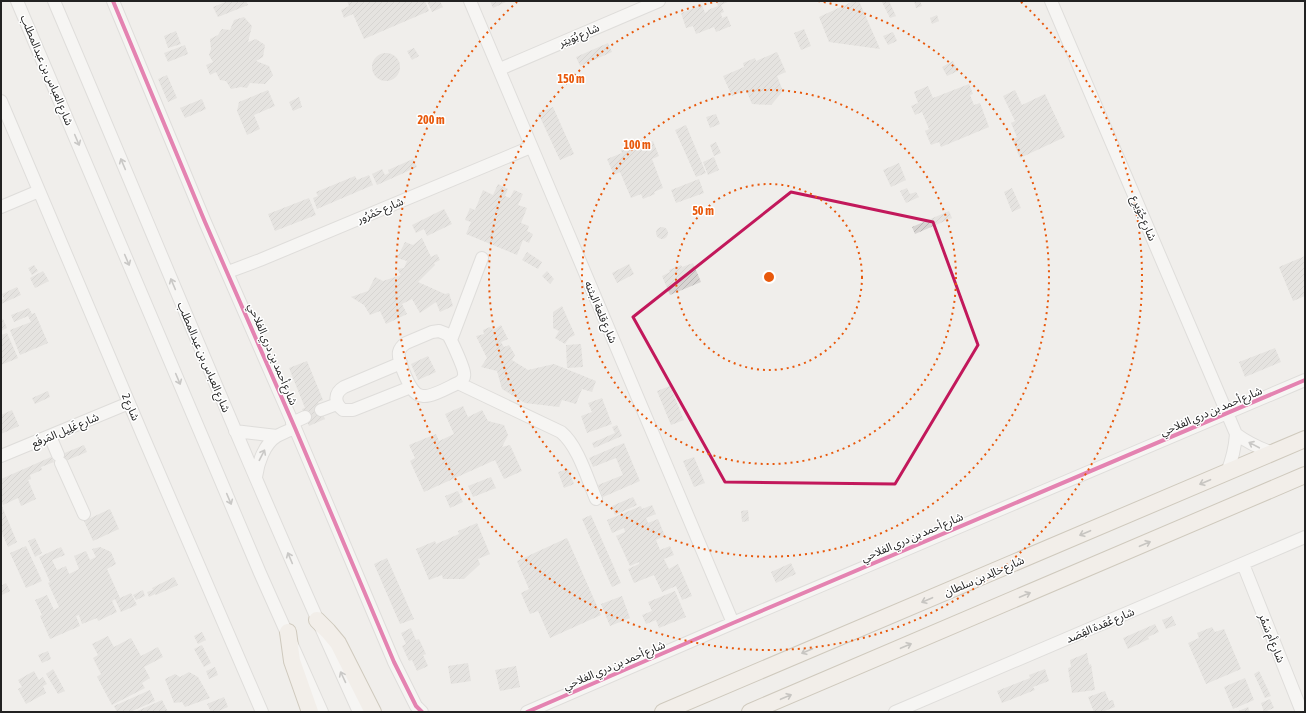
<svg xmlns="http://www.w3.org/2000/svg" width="1306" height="713" font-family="'Asap Condensed','Noto Sans Arabic',sans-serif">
<defs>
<pattern id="building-hatch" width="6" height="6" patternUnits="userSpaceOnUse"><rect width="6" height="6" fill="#d7d4d2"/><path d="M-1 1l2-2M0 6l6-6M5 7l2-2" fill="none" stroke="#b8b6b4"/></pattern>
</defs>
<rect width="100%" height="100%" fill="#f0eeeb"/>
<path fill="url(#building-hatch)" d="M 228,1 L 246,1 L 248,5 L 218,17 L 213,7 Z
M 347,1 L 425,1 L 429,11 L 364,39 L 353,14 L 344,18 L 341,10 L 349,6 Z
M 427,1 L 440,1 L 443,7 L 432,12 Z
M 490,1 L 505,1 L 506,2 L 493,8 Z
M 716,1 L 730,1 L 721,5 L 724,12 L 721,13 L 722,18 L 727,16 L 731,26 L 716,32 L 714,27 L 696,34 L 693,26 L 686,28 L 681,13 L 702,5 L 705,13 L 708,11 L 708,10 L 718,6 Z
M 854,1 L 859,1 L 880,49 L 829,42 L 819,17 Z
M 884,1 L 889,1 L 896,16 L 890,18 L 882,2 Z
M 914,1 L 920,1 L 922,6 L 916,8 Z
M 937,15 L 939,21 L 932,24 L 930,18 Z
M 244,17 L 252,26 L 248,42 L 256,39 L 265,45 L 263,57 L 256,61 L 269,66 L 273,75 L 265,84 L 250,83 L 247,88 L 241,87 L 231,89 L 226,81 L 220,80 L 216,72 L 210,75 L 206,65 L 213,62 L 209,55 L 211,49 L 210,39 L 218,35 L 222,29 L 230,30 L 234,20 Z
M 804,29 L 811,46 L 801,50 L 794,33 Z
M 176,31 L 181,44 L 168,48 L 164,36 Z
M 893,32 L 897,41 L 888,45 L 883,36 Z
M 608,43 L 612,52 L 580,66 L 576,57 Z
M 185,45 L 188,54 L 168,62 L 164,53 Z
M 414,48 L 419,56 L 412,60 L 407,51 Z
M 777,52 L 786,72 L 777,76 L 783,91 L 771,105 L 752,104 L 746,90 L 732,96 L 723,76 L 744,67 L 743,63 L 755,58 L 756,61 Z
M372 67a14 14 0 1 1 28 0a14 14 0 1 1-28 0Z
M 953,61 L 958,71 L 947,76 L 942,67 Z
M 167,75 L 177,98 L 168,102 L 158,79 Z
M 969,84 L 973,94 L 970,95 L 974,105 L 980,103 L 989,127 L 941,147 L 939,142 L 931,145 L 925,131 L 929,129 L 922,112 L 915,115 L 911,106 L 918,103 L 914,92 L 928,86 L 933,98 Z
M 268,90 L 275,106 L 254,115 L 260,129 L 247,135 L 237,111 L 239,102 Z
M 1015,90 L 1022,105 L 1045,94 L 1065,137 L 1020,158 L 1012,139 L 1017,137 L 1011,123 L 1015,121 L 1003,96 Z
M 299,97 L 302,107 L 293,111 L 289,102 Z
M 202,99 L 206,109 L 185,118 L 180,108 Z
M 553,107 L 574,154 L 560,160 L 538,113 Z
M 716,114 L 720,124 L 710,128 L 706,117 Z
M 686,125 L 706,173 L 696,177 L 675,130 Z
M 653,141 L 659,156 L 652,159 L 663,188 L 654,192 L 655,194 L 643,199 L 641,194 L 631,198 L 620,172 L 614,175 L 607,159 L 622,153 L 621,150 L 633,145 L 634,148 Z
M 716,142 L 721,153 L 714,156 L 710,145 Z
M 714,157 L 719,170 L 708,175 L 703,162 Z
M 413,159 L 417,167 L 377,185 L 372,174 L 382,169 L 385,175 L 389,173 L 388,170 Z
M 899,163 L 906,180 L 891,187 L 883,170 Z
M 369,175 L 373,185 L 317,209 L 313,198 L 318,196 L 316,192 L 355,176 L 357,180 Z
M 699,179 L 704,193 L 676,203 L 671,190 Z
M 498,184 L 508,189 L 505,196 L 510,198 L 514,190 L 523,194 L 518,205 L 527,208 L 521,223 L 529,226 L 527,231 L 533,234 L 529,243 L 523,240 L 517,255 L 466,234 L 471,222 L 465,220 L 470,208 L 475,210 L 483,190 L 493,195 Z
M 907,188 L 910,194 L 916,192 L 919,197 L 906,203 L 900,191 Z
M 1012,188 L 1021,208 L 1012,212 L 1004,192 Z
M 309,198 L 316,215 L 275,231 L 268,214 Z
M 444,209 L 452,224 L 427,236 L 424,229 L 416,233 L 412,225 Z
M 949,211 L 952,218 L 915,234 L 912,227 Z
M656 233a6 6 0 1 1 12 0a6 6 0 1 1-12 0Z
M 422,238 L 431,257 L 437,254 L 440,260 L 434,263 L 435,265 L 418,282 L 445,294 L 449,293 L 453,306 L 440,312 L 436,302 L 420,313 L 412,299 L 402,304 L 407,314 L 386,324 L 380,311 L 370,315 L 364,305 L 351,297 L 368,291 L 375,277 L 383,281 L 401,275 L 397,269 L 404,268 L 407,261 L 397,258 L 405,242 L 413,245 Z
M 527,252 L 542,262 L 538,269 L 522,260 Z
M 1305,256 L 1305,296 L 1293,301 L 1279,267 Z
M 693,263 L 701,282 L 670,295 L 662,276 L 670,272 L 669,270 L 681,265 L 682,267 Z
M 629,264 L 634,274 L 617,283 L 612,273 Z
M 34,265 L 38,271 L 32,275 L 28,268 Z
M 43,271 L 49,281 L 35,288 L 30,278 Z
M 547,271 L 554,279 L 550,284 L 542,276 Z
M 17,287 L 21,295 L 1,304 L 1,300 L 4,299 L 2,294 Z
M 562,306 L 575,335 L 569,338 L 565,344 L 555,338 L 559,331 L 553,328 L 553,312 Z
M 29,308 L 32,314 L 35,313 L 48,343 L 20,355 L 10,330 L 31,322 L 28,316 L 14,322 L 11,315 Z
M 3,319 L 7,328 L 1,331 L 1,320 Z
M 501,325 L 508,339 L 501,342 L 504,347 L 509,345 L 515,355 L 512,360 L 528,370 L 554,364 L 596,381 L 592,392 L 582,389 L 576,404 L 562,400 L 559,407 L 525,403 L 502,389 L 497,371 L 481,367 L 487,358 L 476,336 L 484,334 L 483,330 L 490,327 L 493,330 Z
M 7,333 L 18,358 L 1,365 L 1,335 Z
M 581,344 L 583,367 L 567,368 L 566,345 Z
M 1275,348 L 1281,362 L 1245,377 L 1239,362 Z
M 428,356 L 436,372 L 418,380 L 411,364 Z
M 307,361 L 323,400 L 318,402 L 325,419 L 309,426 L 302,409 L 305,408 L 289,368 Z
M 670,386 L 684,420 L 671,425 L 657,391 Z
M 48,391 L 50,397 L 35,404 L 32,398 Z
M 602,398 L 612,424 L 587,433 L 581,416 L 592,412 L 588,403 Z
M 463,406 L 468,417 L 482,410 L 488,421 L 504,425 L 508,435 L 502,447 L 510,445 L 522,471 L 504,479 L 495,460 L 424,492 L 410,461 L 415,458 L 409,445 L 436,434 L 439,441 L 454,434 L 445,414 Z
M 12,410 L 19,426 L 1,434 L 1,415 Z
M 617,425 L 622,436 L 594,448 L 592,443 L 615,433 L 612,427 Z
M 624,443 L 640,481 L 603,497 L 598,485 L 623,475 L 616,458 L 593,467 L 589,458 Z
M 84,445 L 87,452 L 58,464 L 55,457 Z
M 51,457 L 54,462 L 41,467 L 42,470 L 30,475 L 31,479 L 28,480 L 36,499 L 21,506 L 18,498 L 3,505 L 1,501 L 1,479 Z
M 694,457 L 705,483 L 694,487 L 683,461 Z
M 568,469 L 574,484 L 564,488 L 558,472 Z
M 491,477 L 496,488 L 473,497 L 468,486 Z
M 458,491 L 463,502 L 450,508 L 445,496 Z
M 633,497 L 637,505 L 615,515 L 612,506 Z
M 1,504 L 17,542 L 8,547 L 1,531 Z
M 652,505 L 656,514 L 646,518 L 648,523 L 658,519 L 665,536 L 656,540 L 660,550 L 670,546 L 674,555 L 664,559 L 669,569 L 678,564 L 692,596 L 682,600 L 676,586 L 662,592 L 654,575 L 634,583 L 628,569 L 639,564 L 639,562 L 630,566 L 616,536 L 625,532 L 624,528 L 612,533 L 607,520 L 641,506 L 642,509 Z
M 110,509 L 119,529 L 93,541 L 84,521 Z
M 748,510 L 749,521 L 742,522 L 741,511 Z
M 591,515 L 621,583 L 612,587 L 582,519 Z
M 477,523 L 490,554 L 478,559 L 480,564 L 464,579 L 443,579 L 442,575 L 429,580 L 416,549 L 435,541 L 436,544 L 459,534 L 458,531 Z
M 35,538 L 42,553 L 35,557 L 28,541 Z
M 567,538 L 601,615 L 550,638 L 538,611 L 530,614 L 521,593 L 529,589 L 517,561 Z
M 26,546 L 42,581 L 26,588 L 10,553 Z
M 61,547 L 65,555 L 52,560 L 57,570 L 66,566 L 69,574 L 79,569 L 74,556 L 86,551 L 90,560 L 96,557 L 92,549 L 100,547 L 111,552 L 116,564 L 107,569 L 120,598 L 131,593 L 137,605 L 121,612 L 115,599 L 112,601 L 117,612 L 98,621 L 97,618 L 82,624 L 79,615 L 76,616 L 80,626 L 50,639 L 40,616 L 42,615 L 35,600 L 47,595 L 54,610 L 59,607 L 48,583 L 50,582 L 39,557 Z
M 387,558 L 414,619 L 400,624 L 374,564 Z
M 791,563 L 796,574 L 776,583 L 771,572 Z
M 174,577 L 178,585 L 156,595 L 155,594 L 149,597 L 147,592 L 153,590 L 152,588 Z
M 6,583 L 10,591 L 2,595 L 1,593 L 1,586 Z
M 143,590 L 145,596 L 136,600 L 133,595 Z
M 675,591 L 686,617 L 659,628 L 656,620 L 646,624 L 642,615 L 652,611 L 648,602 Z
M 622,596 L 630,618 L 610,626 L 601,604 Z
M 1172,616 L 1176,625 L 1166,629 L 1162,620 Z
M 1155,624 L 1159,632 L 1148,637 L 1149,639 L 1128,649 L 1123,638 Z
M 1212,627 L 1215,632 L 1224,629 L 1241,669 L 1206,684 L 1188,643 L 1199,638 L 1197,633 Z
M 411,628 L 416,640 L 419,639 L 426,654 L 423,655 L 428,666 L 417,671 L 412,660 L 409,661 L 402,646 L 406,644 L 401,633 Z
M 202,632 L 206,640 L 198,644 L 194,636 Z
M 108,636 L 114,647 L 131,638 L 141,656 L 158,647 L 163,657 L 144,667 L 150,678 L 142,683 L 145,688 L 112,705 L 97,677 L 101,674 L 93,658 L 98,655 L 92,644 Z
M 202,645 L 211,663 L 204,667 L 194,649 Z
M 48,651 L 51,659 L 42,663 L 38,655 Z
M 1087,653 L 1089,665 L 1091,664 L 1095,690 L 1072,693 L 1068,668 L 1071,667 L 1070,660 Z
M 468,663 L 471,681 L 451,684 L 448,666 Z
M 516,666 L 520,687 L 500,691 L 495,670 Z
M 215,667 L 218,675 L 209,679 L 206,671 Z
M 53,669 L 65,691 L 58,694 L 46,674 Z
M 1045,669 L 1049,681 L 1033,687 L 1035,690 L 1002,703 L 997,691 L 1030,678 L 1029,675 Z
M 34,671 L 39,680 L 43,677 L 47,684 L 43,686 L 46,693 L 26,704 L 18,689 L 22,687 L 18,680 Z
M 1259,671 L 1271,696 L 1265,698 L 1254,674 Z
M 189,672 L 198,677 L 210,698 L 185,707 L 182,702 L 174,703 L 165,679 L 175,674 L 180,677 Z
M 1245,678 L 1254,700 L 1233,709 L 1224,687 Z
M 150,690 L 155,701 L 130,712 L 117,712 L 114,706 Z
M 1105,691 L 1109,701 L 1113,700 L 1115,707 L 1102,712 L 1094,712 L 1088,697 Z
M 224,697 L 228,707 L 216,712 L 211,712 L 207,704 Z
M 1270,699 L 1274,708 L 1264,712 L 1261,703 Z
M 162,700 L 168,712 L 135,712 Z
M 1248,707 L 1250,712 L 1236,712 Z"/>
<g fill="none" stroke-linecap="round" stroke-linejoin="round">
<g stroke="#c9c8c7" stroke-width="14">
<path id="minor" d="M 17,1 L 260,573 L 322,712
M 54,1 C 155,238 252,477 359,712
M 113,1 L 205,222 L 295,428 L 394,662 L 416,706 L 422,712
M 470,1 L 733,623
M 1051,1 L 1236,434 C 1235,448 1232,460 1227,472
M 500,69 L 659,1
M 1,101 L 143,436 L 262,712
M 1,207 L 39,191
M 228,272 L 260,260 L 531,147
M 439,331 C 442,332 445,333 448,335 C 451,339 464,368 464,373 C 465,378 462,381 458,383 C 449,387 432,397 423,396 C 419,396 415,393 413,390 C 408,384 397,359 399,352 C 400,348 403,345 406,343 L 432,332 Z
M 451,340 L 482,258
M 401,363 L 344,387 C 334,393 334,403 343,410 L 353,410 L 411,387
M 458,383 L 561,432 C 578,446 587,478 596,499
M 321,410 L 337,404
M 292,423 L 305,417
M 235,431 L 277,436
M 1236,434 C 1248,443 1259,448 1273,453
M 50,436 L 58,455
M 1,456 L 129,403
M 61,463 L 84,514
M 256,477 C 258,463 264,444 277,436 C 283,433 289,430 295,428
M 1243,564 L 1302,712
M 527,712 L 733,623 L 1305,380
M 895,712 L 1305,537"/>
</g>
<g stroke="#a79c86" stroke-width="18">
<path id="major" d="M 317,620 L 328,631 L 338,643 L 373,712
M 288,632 L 292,661 L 310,712
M 663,712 L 1305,439
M 750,712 L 1305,475"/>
</g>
<use href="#minor" stroke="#fdfcfc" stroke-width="12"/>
<use href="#major" stroke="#f3ede7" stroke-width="16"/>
<g stroke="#fff" stroke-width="6">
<path id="cycleway" d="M 113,1 L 205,222 L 295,428 L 394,662 L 416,706 L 422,712
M 527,712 L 733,623 L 1305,380"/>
</g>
<use href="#cycleway" stroke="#d6006c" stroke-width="4"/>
</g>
<defs><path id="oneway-shaft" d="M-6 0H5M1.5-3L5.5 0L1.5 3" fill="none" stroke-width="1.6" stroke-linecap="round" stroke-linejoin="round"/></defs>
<g stroke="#9a9a9a">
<use href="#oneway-shaft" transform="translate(77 140) rotate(67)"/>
<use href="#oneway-shaft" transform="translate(123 164) rotate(-113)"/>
<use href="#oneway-shaft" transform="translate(127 260) rotate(67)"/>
<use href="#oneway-shaft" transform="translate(173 284) rotate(-113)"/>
<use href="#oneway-shaft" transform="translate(178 379) rotate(67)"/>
<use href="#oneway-shaft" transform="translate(1254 445) rotate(-152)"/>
<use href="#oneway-shaft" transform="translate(262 455) rotate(-63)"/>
<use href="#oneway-shaft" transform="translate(229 499) rotate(67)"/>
<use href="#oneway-shaft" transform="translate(290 558) rotate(-113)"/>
<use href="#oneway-shaft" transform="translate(343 677) rotate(-115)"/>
</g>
<g stroke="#95928e">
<use href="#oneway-shaft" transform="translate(1205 482) rotate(157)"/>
<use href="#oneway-shaft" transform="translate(1085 533) rotate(157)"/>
<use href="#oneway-shaft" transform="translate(1145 544) rotate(-23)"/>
<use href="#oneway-shaft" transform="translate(1025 595) rotate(-23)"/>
<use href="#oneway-shaft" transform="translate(927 600) rotate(157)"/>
<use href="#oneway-shaft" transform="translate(906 646) rotate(-23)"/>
<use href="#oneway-shaft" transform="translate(807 651) rotate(157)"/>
<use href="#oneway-shaft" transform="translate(786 697) rotate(-23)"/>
</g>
<path d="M0 0H1306V713H0ZM 791,192 L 933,222 L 978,345 L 895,484 L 725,482 L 633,317 Z" fill="#f0eeeb" fill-opacity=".55" fill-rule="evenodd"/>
<path fill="none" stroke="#c2185b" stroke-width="3" stroke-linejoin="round" d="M 791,192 L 933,222 L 978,345 L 895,484 L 725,482 L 633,317 Z"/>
<g fill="none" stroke="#e8590c" stroke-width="2" stroke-dasharray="2 4">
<circle cx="769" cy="277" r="93"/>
<circle cx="769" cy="277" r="187"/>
<path d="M818 1A280 280 0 1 1 720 1"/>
<path d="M1021 2A373 373 0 1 1 517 2"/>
</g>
<g text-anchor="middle" stroke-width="3" stroke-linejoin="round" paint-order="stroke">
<g font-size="11" fill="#222" stroke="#fff">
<text transform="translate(579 35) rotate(-23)" y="4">شارع بُوَيتِر</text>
<text transform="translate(47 70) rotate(67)" y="4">شارع العباس بن عبدالمطلب</text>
<text transform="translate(380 210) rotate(-23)" y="4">شارع حَمْرُور</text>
<text transform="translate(1144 218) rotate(67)" y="4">شارع جُوَيرِع</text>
<text transform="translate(601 312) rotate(67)" y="4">شارع قلعة البثنه</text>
<text transform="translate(273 354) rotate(67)" y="4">شارع أحمد بن دري الفلاحي</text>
<text transform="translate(204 357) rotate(67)" y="4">شارع العباس بن عبدالمطلب</text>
<text transform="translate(131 407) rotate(67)" y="4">شارع 2</text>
<text transform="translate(1211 411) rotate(-23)" y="4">شارع أحمد بن دري الفلاحي</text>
<text transform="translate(65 430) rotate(-23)" y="4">شارع غَلِيل المَرفَع</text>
<text transform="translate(912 537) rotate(-23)" y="4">شارع أحمد بن دري الفلاحي</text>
<text transform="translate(984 576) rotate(-23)" y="4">شارع خالِد بن سلطان</text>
<text transform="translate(1100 625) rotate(-23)" y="4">شارع عُقدة القِصَد</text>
<text transform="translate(1272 638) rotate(68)" y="4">شارع أم سَمُر</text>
<text transform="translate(614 665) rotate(-23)" y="4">شارع أحمد بن دري الفلاحي</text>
</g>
</g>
<circle cx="769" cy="277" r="6" fill="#e8590c" stroke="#fff" stroke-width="2"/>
<g font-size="12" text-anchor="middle" font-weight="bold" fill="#e8590c" stroke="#fff" stroke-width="3" stroke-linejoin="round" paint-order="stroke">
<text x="571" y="83">150 m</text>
<text x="431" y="124">200 m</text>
<text x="637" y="149">100 m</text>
<text x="703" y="215">50 m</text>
</g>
<rect width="1306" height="713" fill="none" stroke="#222222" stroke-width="4"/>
</svg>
